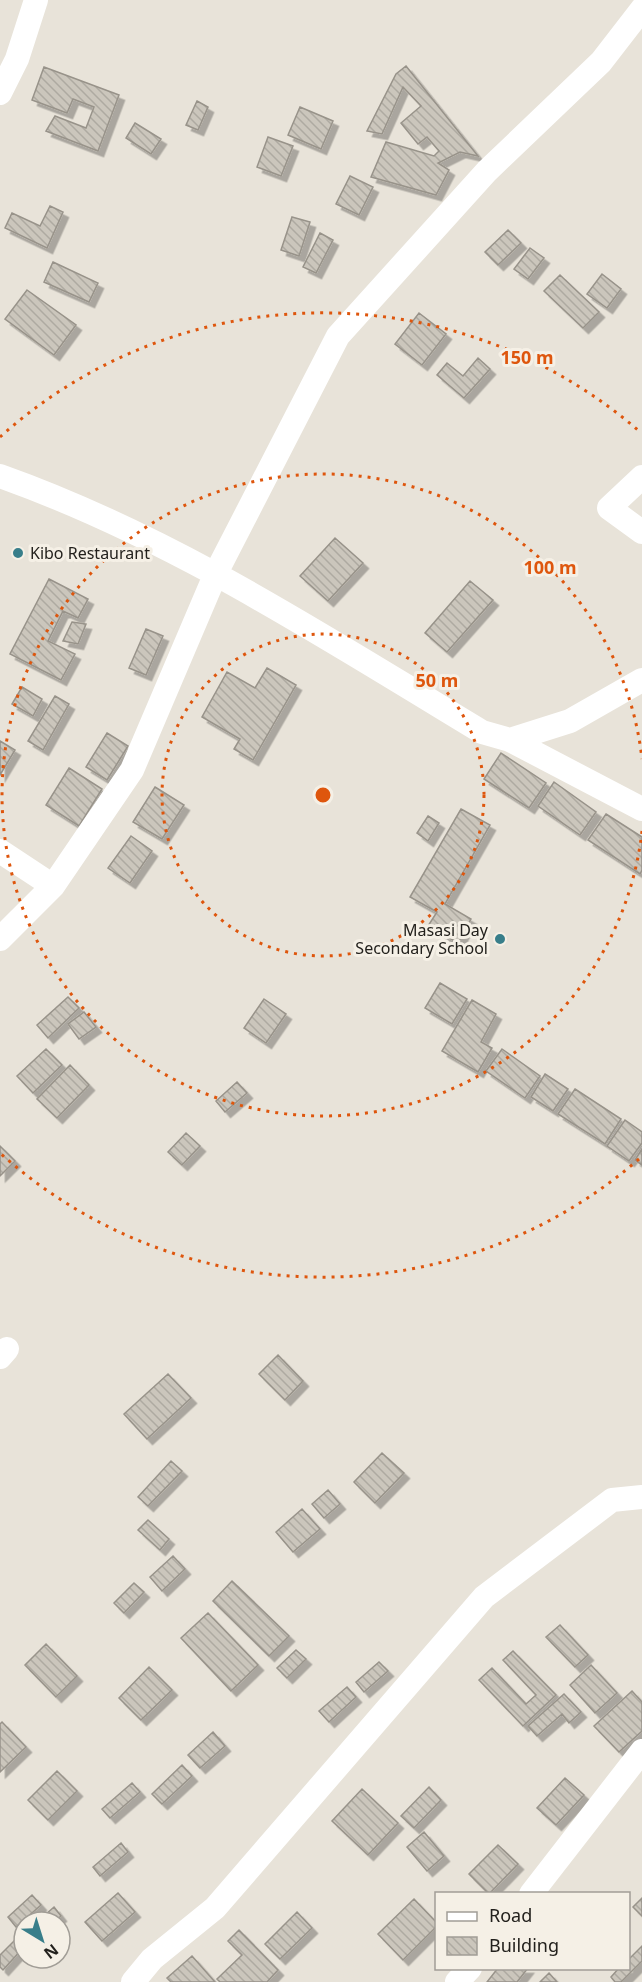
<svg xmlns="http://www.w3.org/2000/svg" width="642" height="1982" font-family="'Noto Sans',sans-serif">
<defs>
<pattern id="building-back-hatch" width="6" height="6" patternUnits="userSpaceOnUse" patternTransform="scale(1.5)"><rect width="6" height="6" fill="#cbc6bc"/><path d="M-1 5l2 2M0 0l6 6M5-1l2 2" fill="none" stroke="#aeaaa1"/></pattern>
<filter id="shadow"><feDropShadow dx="5.5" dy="5.5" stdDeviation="0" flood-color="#0004"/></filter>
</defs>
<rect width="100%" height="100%" fill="#e8e3d9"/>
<path fill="url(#building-back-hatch)" stroke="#98938a" stroke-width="1.5" filter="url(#shadow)" d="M 406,66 L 478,156 L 460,152 L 438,163 L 449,170 L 436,195 L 371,177 L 386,142 L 434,156 L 439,151 L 427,137 L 418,144 L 401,123 L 421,106 L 403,87 L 382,134 L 367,131 L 396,74 Z
M 44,67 L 119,95 L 98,151 L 46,131 L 55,116 L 86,128 L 94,107 L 73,99 L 67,113 L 32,100 Z
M 197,101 L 208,107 L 198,130 L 186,125 Z
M 300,107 L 333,121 L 321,149 L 288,135 Z
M 135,123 L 161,139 L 151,154 L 126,138 Z
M 268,137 L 293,146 L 281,176 L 257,167 Z
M 350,176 L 373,187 L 359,215 L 336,204 Z
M 50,206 L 63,212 L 47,248 L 5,228 L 12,213 L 40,226 Z
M 292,217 L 310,222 L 299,256 L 281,250 Z
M 508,230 L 521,243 L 498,265 L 485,252 Z
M 320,233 L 333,240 L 316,273 L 303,267 Z
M 530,248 L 544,258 L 528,279 L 514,269 Z
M 53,262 L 98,283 L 89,302 L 44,282 Z
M 602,274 L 621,289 L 607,308 L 587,294 Z
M 560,275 L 599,312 L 583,328 L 544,291 Z
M 27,290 L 76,325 L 54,355 L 5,319 Z
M 419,313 L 446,334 L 422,365 L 395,344 Z
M 478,358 L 490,369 L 464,398 L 437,375 L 447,363 L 463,376 Z
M 335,538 L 363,563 L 328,601 L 300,576 Z
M 49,579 L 88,599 L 78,618 L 63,611 L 48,641 L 75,654 L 61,680 L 10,654 Z
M 470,581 L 493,600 L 447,652 L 425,633 Z
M 72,622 L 86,624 L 78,644 L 63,641 Z
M 146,629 L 163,636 L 146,675 L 129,668 Z
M 267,668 L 296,685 L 253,760 L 234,749 L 240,739 L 202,717 L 227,672 L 255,688 Z
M 22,687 L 42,699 L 33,716 L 12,704 Z
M 55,696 L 69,704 L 43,750 L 28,741 Z
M 107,733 L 128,746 L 107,780 L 86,767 Z
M 0,741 L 15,750 L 0,775 Z
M 501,753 L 546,783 L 529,808 L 484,779 Z
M 69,768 L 102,789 L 79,826 L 46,805 Z
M 554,782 L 596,812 L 580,835 L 538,806 Z
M 155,787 L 184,805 L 162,839 L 133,822 Z
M 461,809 L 490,825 L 445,904 L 471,919 L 458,943 L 428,926 L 437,912 L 410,897 Z
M 606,814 L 642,837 L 642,870 L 640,874 L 588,840 Z
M 428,816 L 439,823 L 428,841 L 417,833 Z
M 131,836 L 152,851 L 130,883 L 108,868 Z
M 440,983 L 467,999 L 452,1024 L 425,1008 Z
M 68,997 L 79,1008 L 48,1038 L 37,1025 Z
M 264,999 L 286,1014 L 266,1043 L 244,1028 Z
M 472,1000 L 496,1014 L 481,1042 L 492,1048 L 478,1072 L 442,1051 Z
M 84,1012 L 96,1027 L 79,1039 L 68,1024 Z
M 46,1049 L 62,1065 L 33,1093 L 17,1076 Z
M 502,1049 L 540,1076 L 525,1098 L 486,1071 Z
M 70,1065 L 89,1085 L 57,1118 L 37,1099 Z
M 545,1074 L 568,1089 L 553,1111 L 531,1097 Z
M 237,1082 L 247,1093 L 225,1112 L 216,1101 Z
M 575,1089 L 621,1119 L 605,1144 L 558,1114 Z
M 625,1120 L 642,1132 L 642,1143 L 629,1161 L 607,1146 Z
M 186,1133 L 200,1146 L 182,1165 L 168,1152 Z
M 0,1146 L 15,1161 L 0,1176 Z
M 642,1149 L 642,1165 L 635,1160 Z
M 278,1355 L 303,1381 L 285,1400 L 259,1374 Z
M 168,1374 L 191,1398 L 147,1439 L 124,1414 Z
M 382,1453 L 404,1473 L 375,1503 L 354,1482 Z
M 171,1461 L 182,1471 L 148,1506 L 138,1497 Z
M 328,1490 L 340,1504 L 324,1518 L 312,1504 Z
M 302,1509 L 320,1529 L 293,1552 L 276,1532 Z
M 148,1520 L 169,1539 L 160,1550 L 138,1530 Z
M 173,1556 L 185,1569 L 162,1591 L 150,1577 Z
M 232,1581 L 289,1636 L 269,1656 L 213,1601 Z
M 134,1583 L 144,1592 L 124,1613 L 114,1603 Z
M 208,1613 L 258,1665 L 231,1691 L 181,1638 Z
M 560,1625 L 588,1655 L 575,1667 L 546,1637 Z
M 46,1644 L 77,1676 L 56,1697 L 25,1665 Z
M 296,1650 L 306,1659 L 287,1678 L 277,1668 Z
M 513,1651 L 556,1695 L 523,1726 L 479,1680 L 492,1668 L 526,1704 L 536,1695 L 503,1660 Z
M 379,1662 L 388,1671 L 364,1692 L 356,1682 Z
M 591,1665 L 617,1693 L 595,1713 L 570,1685 Z
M 149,1667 L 172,1690 L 141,1720 L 119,1698 Z
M 347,1687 L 356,1697 L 329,1722 L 319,1711 Z
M 632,1691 L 642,1702 L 642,1731 L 619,1752 L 594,1726 Z
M 564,1694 L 581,1712 L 569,1723 L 562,1714 L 537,1736 L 528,1726 Z
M 2,1722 L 26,1747 L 0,1772 L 0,1724 Z
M 213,1732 L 225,1746 L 200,1768 L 188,1755 Z
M 182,1765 L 192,1776 L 162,1804 L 152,1794 Z
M 57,1771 L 77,1791 L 48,1820 L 28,1800 Z
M 565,1778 L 584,1795 L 556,1825 L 537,1808 Z
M 132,1783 L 140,1792 L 110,1818 L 102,1809 Z
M 429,1787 L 441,1800 L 414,1828 L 401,1816 Z
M 362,1789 L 398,1823 L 368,1855 L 332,1821 Z
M 424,1832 L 444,1856 L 427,1871 L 407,1847 Z
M 121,1843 L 128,1852 L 100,1876 L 93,1867 Z
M 498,1845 L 518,1864 L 489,1894 L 469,1874 Z
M 118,1893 L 135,1912 L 102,1941 L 85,1922 Z
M 32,1895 L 41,1905 L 16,1927 L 8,1917 Z
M 642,1898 L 642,1916 L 633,1907 Z
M 414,1899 L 436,1922 L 436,1927 L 403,1960 L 378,1934 Z
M 54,1907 L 61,1916 L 54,1922 L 37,1922 Z
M 297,1912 L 312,1928 L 280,1959 L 265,1944 Z
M 239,1930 L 278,1970 L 267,1982 L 220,1982 L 217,1979 L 242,1955 L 228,1941 Z
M 15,1940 L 23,1948 L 3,1970 L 0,1967 L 0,1955 Z
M 642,1946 L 642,1961 L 621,1982 L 615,1982 L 611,1977 L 619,1968 L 628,1968 L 628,1960 Z
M 192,1956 L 215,1982 L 171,1982 L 167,1978 Z
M 498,1968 L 528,1968 L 517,1982 L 487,1982 Z
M 549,1973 L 557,1982 L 540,1982 Z"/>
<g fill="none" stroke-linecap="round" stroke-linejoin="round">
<path stroke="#fff" stroke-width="24" d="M 0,93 L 17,59 L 36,0
M 0,476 C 172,537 326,638 482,732 L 510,740 L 570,721 L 642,680
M 642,477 L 609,508 L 642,532
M 510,740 L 642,809
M 0,851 L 53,886
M 0,939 L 53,886 L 132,770 L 216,573 L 338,336 L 487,171 L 601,62 L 642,9
M 0,1357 L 7,1349
M 531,1894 L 642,1751
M 133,1982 L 152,1959 L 215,1908 L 484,1597 L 612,1500 L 642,1497
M 457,1982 L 470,1968"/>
</g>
<g fill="none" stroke="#de560d" stroke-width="3" stroke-dasharray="3 6">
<circle cx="323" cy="795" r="161"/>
<path d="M642 831A321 321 0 1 1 642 759"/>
<path d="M639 1159A482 482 0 0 1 0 1153M0 437A482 482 0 0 1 639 431"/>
</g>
<g fill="#387e8a" stroke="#f5f0e6" stroke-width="2">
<circle cx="18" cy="553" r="6"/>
<circle cx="500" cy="939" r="6"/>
</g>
<g text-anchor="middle" stroke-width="6" stroke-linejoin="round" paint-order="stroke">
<g font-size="16" fill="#23211d" stroke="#f5f0e6" text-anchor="start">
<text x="30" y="559">Kibo Restaurant</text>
<text x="488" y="936" text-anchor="end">Masasi Day<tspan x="488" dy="18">Secondary School</tspan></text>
</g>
</g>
<circle cx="323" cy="795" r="9" fill="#de560d" stroke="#f5f0e6" stroke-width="3"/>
<g font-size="18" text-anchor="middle" font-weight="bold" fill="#de560d" stroke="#f5f0e6" stroke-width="6" stroke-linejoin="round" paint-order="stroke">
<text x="527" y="364">150 m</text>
<text x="550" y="574">100 m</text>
<text x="437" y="687">50 m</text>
</g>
<rect x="435" y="1892" width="195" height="78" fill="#f5f0e6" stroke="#a19d96" stroke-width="1.5"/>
<rect x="447" y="1912" width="30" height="9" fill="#ffffff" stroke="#a19d96" stroke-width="1.5"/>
<text x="489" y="1922" font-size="18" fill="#23211d">Road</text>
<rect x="447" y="1937" width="30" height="18" fill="url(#building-back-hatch)" stroke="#a19d96" stroke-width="1.5"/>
<text x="489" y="1952" font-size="18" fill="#23211d">Building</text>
<g transform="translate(42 1940) rotate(142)"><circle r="28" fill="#f5f0e6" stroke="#a19d96" stroke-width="1.5"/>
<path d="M0-4.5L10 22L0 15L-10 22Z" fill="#387e8a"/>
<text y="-9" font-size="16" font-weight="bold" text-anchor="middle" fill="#23211d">N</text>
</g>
</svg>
